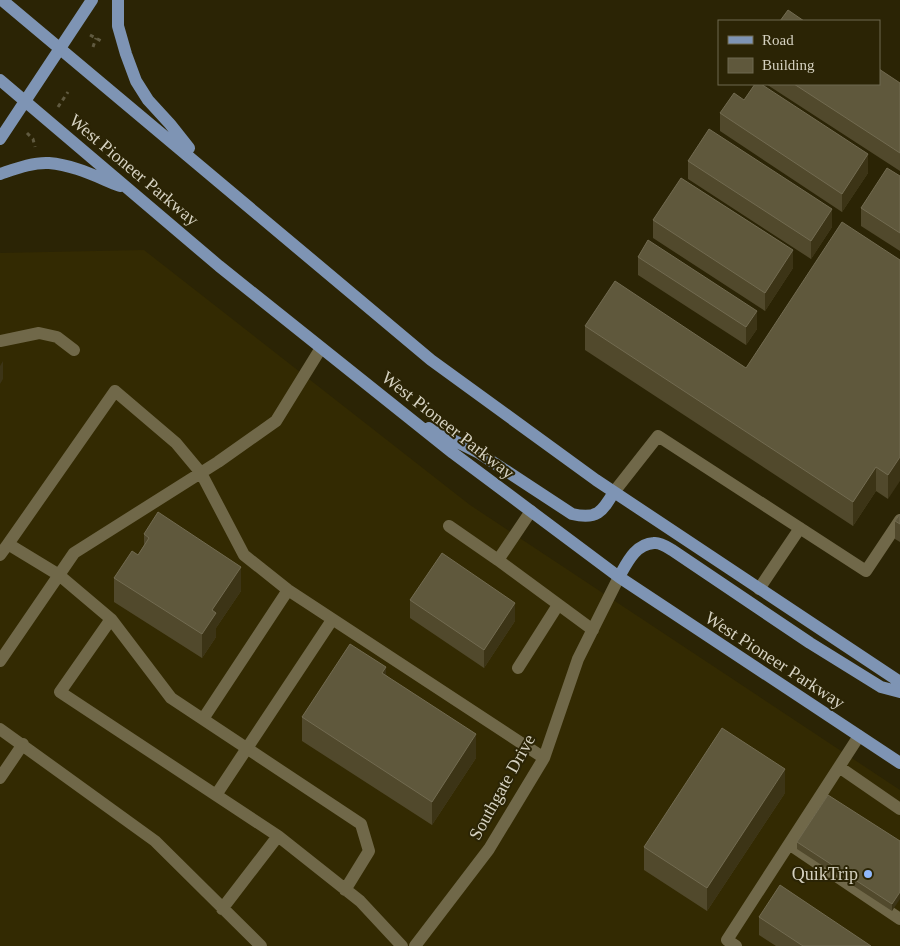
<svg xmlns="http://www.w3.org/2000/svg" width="900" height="946" font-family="'Times New Roman',serif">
<rect width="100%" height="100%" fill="#2b2405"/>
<path fill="#332a02" d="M 144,250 L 470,505 L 900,790 L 900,946 L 0,946 L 0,253 Z"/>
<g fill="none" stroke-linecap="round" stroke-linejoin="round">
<path stroke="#605a40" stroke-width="3" stroke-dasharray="4 4" stroke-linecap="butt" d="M 90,35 L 103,42
M 93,47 L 96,38
M 58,107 L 68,92
M 27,133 L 33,139 L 35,147"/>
<path stroke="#706849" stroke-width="12" d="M 0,341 L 39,333 L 57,337 L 74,350
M 614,492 L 658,436 L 866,571 L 900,520
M 531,511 L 498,560 L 593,630
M 449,526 L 498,560
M 8,544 L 115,391 L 176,443 L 201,473 L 244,555 L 288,590 L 544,758
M 0,555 L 8,544 L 59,575 L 111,619 L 60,692 L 278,836
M 759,589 L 800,528
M 111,619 L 171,698 L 361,824 L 369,851 L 345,890
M 0,661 L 74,553 L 218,462 L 276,421 L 321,348
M 518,668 L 558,605
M 203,719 L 288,590
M 0,729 L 155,841 L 261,946
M 839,767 L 900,809
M 0,778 L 23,744
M 216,795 L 332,620
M 789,844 L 900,919
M 222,909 L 278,836 L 360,901 L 402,946
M 415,946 L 489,849 L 544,758 L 578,659 L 619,577
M 736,946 L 727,940 L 859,736"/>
<path stroke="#7e94b4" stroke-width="12" d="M 2,0 L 431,360 L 596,480 L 900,682
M 118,0 L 118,26 L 126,54 L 136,81 L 148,100 L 170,124 L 189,148
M 0,80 L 219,266 L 453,453 L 619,577 L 900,763
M 0,139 L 92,0
M 0,174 C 15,169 33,162 49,163 C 74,165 97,177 120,186
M 429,428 L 479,453 L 572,514 C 597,520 602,512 614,492
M 619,577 C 627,563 635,544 654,543 C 660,542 667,547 672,550 L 810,643 L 881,687 L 900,692"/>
</g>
<path fill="#51492c" d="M 900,83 L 900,171 L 766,84 L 879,84 Z
M 744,100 L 868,173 L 842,212 L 720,131 L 720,113 Z
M 688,161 L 832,227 L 811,259 L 688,179 Z
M 900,176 L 900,251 L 861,226 L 861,208 Z
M 653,220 L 793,268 L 765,311 L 653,238 Z
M 638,257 L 757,329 L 746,345 L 638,275 Z
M 900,260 L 888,499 L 876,491 L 853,526 L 585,350 L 585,326 L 746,368 Z
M 900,514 L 900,542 L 895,539 L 895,521 Z
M 144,534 L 241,591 L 216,628 L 216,637 L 202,658 L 114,602 L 114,578 L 138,555 L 144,545 Z
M 410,600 L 515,621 L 484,668 L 410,618 Z
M 386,675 L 476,758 L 432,825 L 302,741 L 302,717 Z
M 785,793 L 707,911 L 644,870 L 644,847 Z
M 900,841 L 892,911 L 797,849 L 797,842 Z
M 759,917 L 871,946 L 776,946 L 759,935 Z"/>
<path fill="#3c3416" d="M 868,154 L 868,173 L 842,212 L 842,194 Z
M 832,209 L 832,227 L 811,259 L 811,241 Z
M 793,250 L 793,268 L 765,311 L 765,293 Z
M 757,311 L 757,329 L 746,345 L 746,327 Z
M 3,361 L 3,379 L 0,384 L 0,366 Z
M 900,457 L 900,481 L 888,499 L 888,475 Z
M 876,467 L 876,491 L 853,526 L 853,502 Z
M 241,567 L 241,591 L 216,628 L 216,637 L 202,658 L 202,634 L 212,610 Z
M 515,603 L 515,621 L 484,668 L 484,650 Z
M 386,667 L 386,691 L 382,673 Z
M 476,734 L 476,758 L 432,825 L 432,802 Z
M 785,769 L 785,793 L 707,911 L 707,888 Z
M 900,892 L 900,899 L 892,911 L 892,904 Z"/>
<path fill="#5f583c" stroke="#726b51" d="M 788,10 L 804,21 L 780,21 Z
M 879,69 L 900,83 L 900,153 L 794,84 L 879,84 Z
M 755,84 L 761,84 L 868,154 L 842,194 L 720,113 L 734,93 L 744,100 Z
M 709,129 L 832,209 L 811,241 L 688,161 Z
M 887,168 L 900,176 L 900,233 L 861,208 Z
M 681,178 L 793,250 L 765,293 L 653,220 Z
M 842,222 L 900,260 L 900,457 L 888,475 L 876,467 L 853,502 L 585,326 L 615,281 L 746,368 Z
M 648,240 L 757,311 L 746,327 L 638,257 Z
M 158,512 L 241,567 L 212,610 L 216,613 L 202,634 L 114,578 L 132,551 L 138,555 L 149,538 L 144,534 Z
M 900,514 L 900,524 L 895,521 Z
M 442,553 L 515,603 L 484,650 L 410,600 Z
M 350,644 L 386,667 L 382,673 L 476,734 L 432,802 L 302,717 Z
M 722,728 L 785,769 L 707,888 L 644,847 Z
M 828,795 L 900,841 L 900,892 L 892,904 L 797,842 Z
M 780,885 L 871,946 L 803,946 L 759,917 Z"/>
<circle fill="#90b8fd" stroke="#2b2405" stroke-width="2" cx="868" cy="874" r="5"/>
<g text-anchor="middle" stroke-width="4" stroke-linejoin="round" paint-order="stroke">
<g font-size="18" fill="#d5d1c0" stroke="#2b2405">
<text transform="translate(134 170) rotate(40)" y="6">West Pioneer Parkway</text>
<text transform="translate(448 425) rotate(38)" y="6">West Pioneer Parkway</text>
<text transform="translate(775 660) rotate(33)" y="6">West Pioneer Parkway</text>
<text transform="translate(502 787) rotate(-61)" y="6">Southgate Drive</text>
</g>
<g font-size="18" fill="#d5d1c0" stroke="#2b2405" text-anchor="end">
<text x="858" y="880">QuikTrip</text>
</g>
</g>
<rect x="718" y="20" width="162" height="65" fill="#2b2405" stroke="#6f6950"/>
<rect x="728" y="36" width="25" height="8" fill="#7e94b4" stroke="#6f6950"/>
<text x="762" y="45" font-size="15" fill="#d5d1c0">Road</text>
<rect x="728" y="58" width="25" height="15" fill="#5f583c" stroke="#6f6950"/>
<text x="762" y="70" font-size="15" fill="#d5d1c0">Building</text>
</svg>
